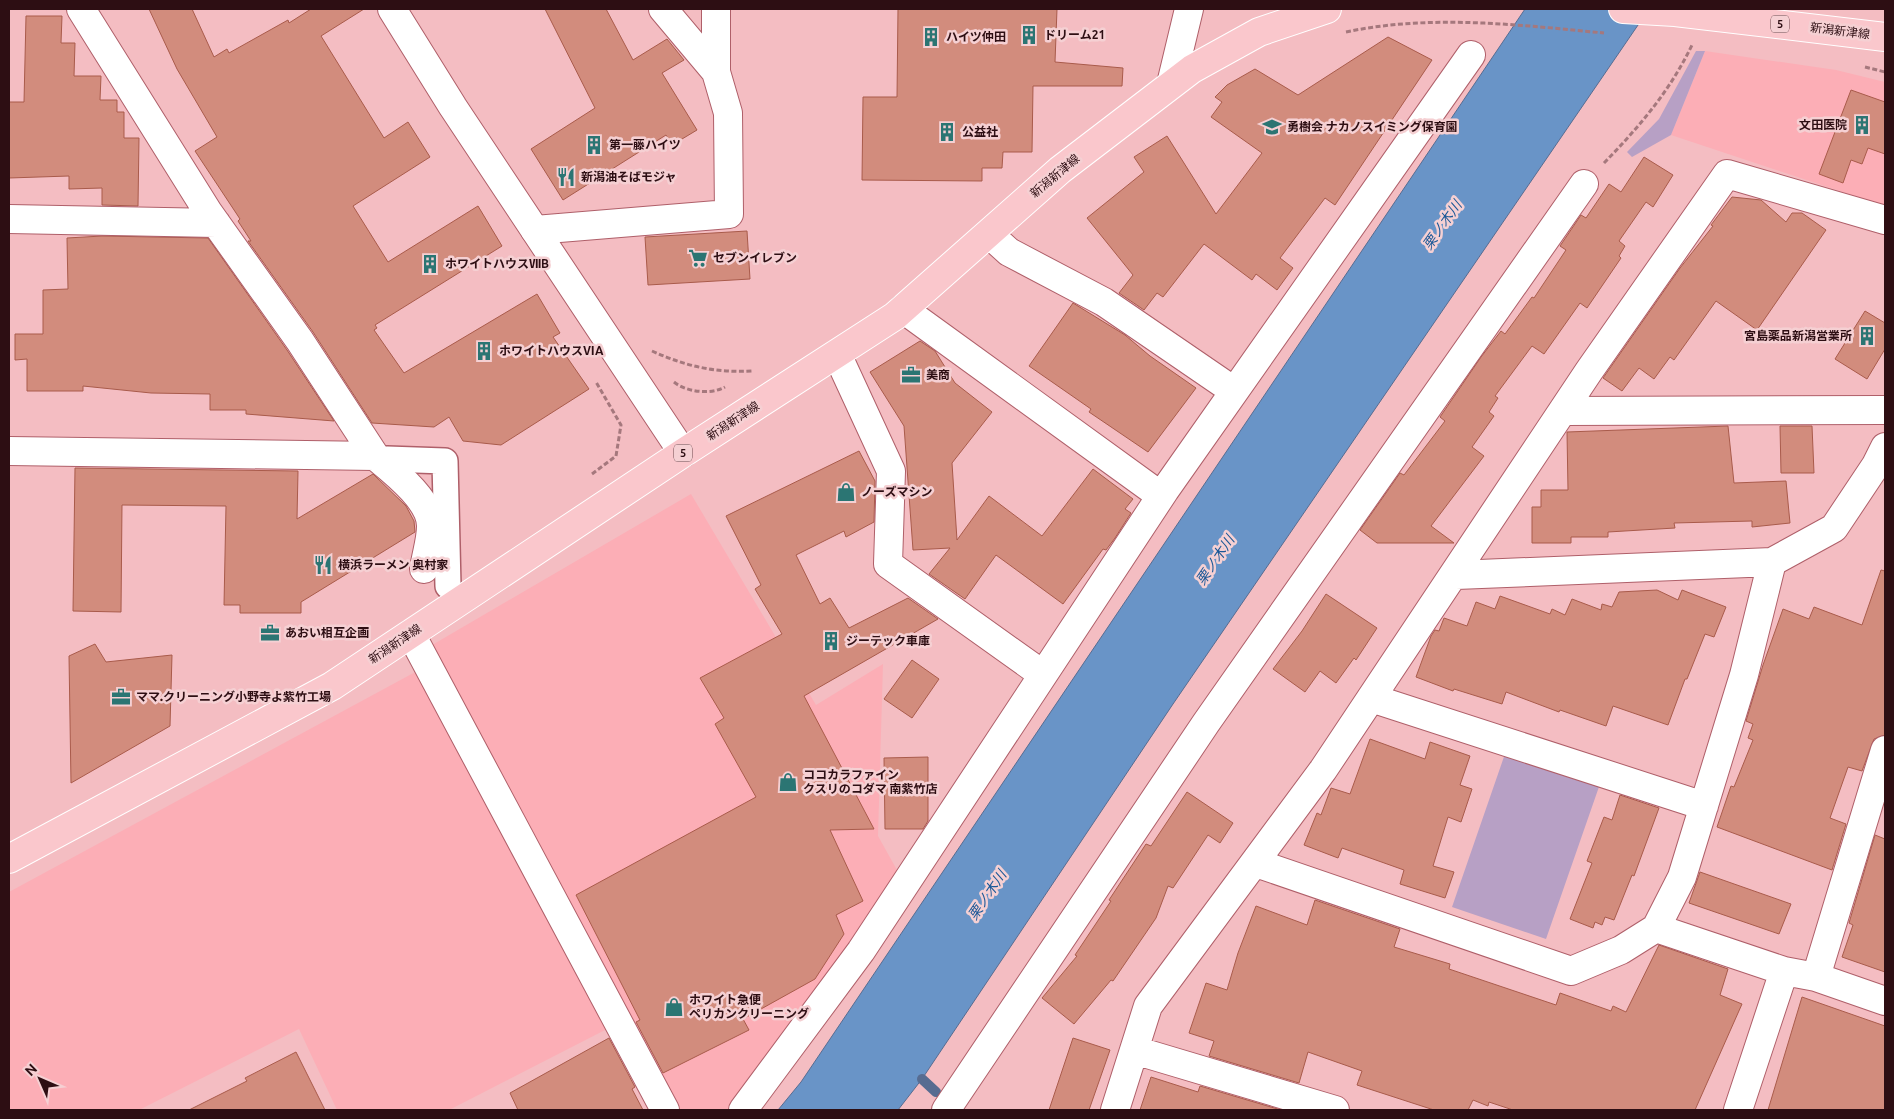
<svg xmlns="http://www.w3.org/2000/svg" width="1894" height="1119" font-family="Ubuntu,'Noto Sans JP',sans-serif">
<rect width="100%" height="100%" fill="#f4bdc2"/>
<path fill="#fcaeb6" d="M 1705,51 L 1836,70 L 1885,82 L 1885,206 L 1671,135 Z
M 691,494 L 816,705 L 883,664 L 878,836 L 897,870 L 825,987 L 737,1103 L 727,1110 L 677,1110 L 427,648 Z
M 419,670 L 607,1029 L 449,1110 L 337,1110 L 299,1029 L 139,1110 L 9,1110 L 9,892 Z"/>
<path fill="#b7a0c5" d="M 1696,51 L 1705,51 L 1671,135 L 1632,157 L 1627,152 L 1659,119 Z
M 1507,748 L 1601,781 L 1546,939 L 1452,907 Z"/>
<path fill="#6994c7" stroke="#576c91" d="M 1525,9 L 1649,9 L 1173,704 L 922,1079 L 898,1110 L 778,1110 L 801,1082 Z"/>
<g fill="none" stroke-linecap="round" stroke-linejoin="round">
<path stroke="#576c91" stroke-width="10" d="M 922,1079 L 936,1092"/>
</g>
<path fill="#d28c7d" stroke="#a95b4b" d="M 149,9 L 192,9 L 214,57 L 227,49 L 229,53 L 288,20 L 289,23 L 311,9 L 364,9 L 321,36 L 384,138 L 408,122 L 430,157 L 353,206 L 388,262 L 478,206 L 502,246 L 375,325 L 377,328 L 374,330 L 404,373 L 537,294 L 560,333 L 553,337 L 589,389 L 501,445 L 463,441 L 449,417 L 434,427 L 372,423 L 313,332 L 248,241 L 251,241 L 238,221 L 240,219 L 195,151 L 217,137 L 177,69 Z
M 545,9 L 606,9 L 633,60 L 667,39 L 684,60 L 662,73 L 697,130 L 672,145 L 666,135 L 563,200 L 531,149 L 595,108 Z
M 898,9 L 1057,9 L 1055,62 L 1123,68 L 1122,86 L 1033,86 L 1032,152 L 1003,152 L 1002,168 L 982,168 L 982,181 L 862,180 L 863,97 L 897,97 Z
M 26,16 L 62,16 L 61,43 L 75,43 L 74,76 L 101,76 L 100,100 L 117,100 L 117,112 L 124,112 L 124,138 L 139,138 L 138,206 L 102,205 L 102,188 L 69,189 L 69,176 L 9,178 L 9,102 L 24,102 Z
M 1388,37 L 1432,60 L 1335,205 L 1325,198 L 1280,258 L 1293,268 L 1277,290 L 1256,274 L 1252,280 L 1204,244 L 1163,297 L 1157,293 L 1144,310 L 1119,293 L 1133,275 L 1087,218 L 1144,172 L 1134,157 L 1167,136 L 1216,214 L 1262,153 L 1211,117 L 1222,102 L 1215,97 L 1227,85 L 1255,69 L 1298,95 Z
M 1851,90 L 1885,102 L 1885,154 L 1868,148 L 1862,164 L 1851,160 L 1843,183 L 1819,174 Z
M 1644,157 L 1673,175 L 1653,207 L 1646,202 L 1619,241 L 1625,246 L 1619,256 L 1621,258 L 1587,308 L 1580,303 L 1544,354 L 1532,346 L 1495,396 L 1498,398 L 1489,412 L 1494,416 L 1472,447 L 1484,456 L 1431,526 L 1454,543 L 1377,543 L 1360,530 L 1400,473 L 1404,475 L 1445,421 L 1440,417 L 1481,357 L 1501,331 L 1505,334 L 1532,297 L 1534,298 L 1566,250 L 1560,246 L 1581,215 L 1586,218 L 1609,184 L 1621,192 Z
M 1732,197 L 1761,200 L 1786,222 L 1792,213 L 1802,213 L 1826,230 L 1757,330 L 1716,301 L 1674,360 L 1670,357 L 1654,379 L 1639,368 L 1622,391 L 1603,378 L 1680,268 L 1713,226 L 1711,225 Z
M 747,231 L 750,279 L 648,285 L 645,237 Z
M 102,236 L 208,238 L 287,350 L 334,421 L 246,414 L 246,410 L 210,410 L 210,394 L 151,393 L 83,386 L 83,391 L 27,391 L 27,359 L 15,360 L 15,334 L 43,334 L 43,290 L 68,289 L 67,238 Z
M 1073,303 L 1125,335 L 1150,356 L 1196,388 L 1148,452 L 1089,412 L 1091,409 L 1029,366 Z
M 1865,311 L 1885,323 L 1885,349 L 1867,379 L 1835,359 Z
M 920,341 L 935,351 L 955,383 L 992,412 L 952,463 L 957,540 L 989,496 L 1042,536 L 1093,469 L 1133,499 L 1125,509 L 1131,513 L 1115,538 L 1106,550 L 1103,549 L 1063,604 L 996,555 L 965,599 L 929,574 L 950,548 L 913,550 L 904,426 L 870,372 Z
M 1728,426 L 1734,483 L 1786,481 L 1790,523 L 1752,527 L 1752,521 L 1674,523 L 1675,528 L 1608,532 L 1608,537 L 1571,537 L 1571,543 L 1532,543 L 1532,507 L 1541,507 L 1541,490 L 1568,490 L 1567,432 Z
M 1780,426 L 1812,426 L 1814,473 L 1781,473 Z
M 859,451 L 875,481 L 874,522 L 846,537 L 844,531 L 796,555 L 820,604 L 830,598 L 849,628 L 908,598 L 938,619 L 804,696 L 874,829 L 830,830 L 863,901 L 836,915 L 844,934 L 815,979 L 743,1019 L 749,1030 L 663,1073 L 636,1022 L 640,1020 L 576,895 L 756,797 L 715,724 L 724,718 L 700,678 L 782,634 L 755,589 L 761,585 L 726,516 Z
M 75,468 L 298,471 L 297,519 L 373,474 L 406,506 L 414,521 L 415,532 L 301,602 L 301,613 L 240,613 L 240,605 L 224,605 L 226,506 L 122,505 L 121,612 L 73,611 Z
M 1881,570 L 1885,571 L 1885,735 L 1874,739 L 1862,771 L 1848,767 L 1830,818 L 1846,824 L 1832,870 L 1717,827 L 1731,786 L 1734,787 L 1753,740 L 1748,738 L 1753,724 L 1746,721 L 1763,665 L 1783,609 L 1809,619 L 1814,607 L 1862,625 Z
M 1657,590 L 1678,600 L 1682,590 L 1726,607 L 1714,637 L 1705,634 L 1687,679 L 1685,679 L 1668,725 L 1613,706 L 1606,726 L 1560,710 L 1559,712 L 1506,692 L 1502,704 L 1454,689 L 1453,691 L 1416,677 L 1431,636 L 1435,630 L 1439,631 L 1444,618 L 1467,626 L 1476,602 L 1495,609 L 1500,596 L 1550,614 L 1552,609 L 1565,615 L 1572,599 L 1601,610 L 1602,604 L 1612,607 L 1619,592 Z
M 1326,594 L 1377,628 L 1356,660 L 1354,658 L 1336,683 L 1320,671 L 1305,692 L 1273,669 L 1302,631 Z
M 95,644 L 106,662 L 172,655 L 170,726 L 71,783 L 69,656 Z
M 912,660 L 939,679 L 912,718 L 884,699 Z
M 1370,739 L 1425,759 L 1430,742 L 1470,756 L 1460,785 L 1472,789 L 1461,822 L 1448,817 L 1433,866 L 1454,872 L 1445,898 L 1400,884 L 1404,870 L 1342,848 L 1338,858 L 1304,845 L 1317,813 L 1321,815 L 1331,788 L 1350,794 Z
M 928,757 L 928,821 L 923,829 L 885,829 L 884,758 Z
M 1187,792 L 1233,823 L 1220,843 L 1208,835 L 1173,888 L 1168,886 L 1156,918 L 1113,981 L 1111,980 L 1074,1024 L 1042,998 L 1077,956 L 1075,955 L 1111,901 L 1109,900 L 1146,844 L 1151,846 Z
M 1620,795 L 1659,808 L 1634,876 L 1632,875 L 1614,920 L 1605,917 L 1602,925 L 1595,922 L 1593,928 L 1570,919 L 1592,863 L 1587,861 L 1604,817 L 1612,820 Z
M 1875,835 L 1885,839 L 1885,972 L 1842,957 L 1853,925 L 1849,923 Z
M 1700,872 L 1791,904 L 1779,934 L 1689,903 Z
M 1315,900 L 1400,929 L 1394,947 L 1450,964 L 1449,969 L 1556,1005 L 1560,993 L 1611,1011 L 1613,1006 L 1626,1012 L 1659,945 L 1728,969 L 1720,995 L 1742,1004 L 1695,1110 L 1513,1110 L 1489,1102 L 1488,1106 L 1473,1100 L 1468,1110 L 1434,1110 L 1357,1085 L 1362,1071 L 1308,1052 L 1299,1083 L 1209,1056 L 1214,1041 L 1189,1033 L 1206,983 L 1227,990 L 1238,953 L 1256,906 L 1307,925 Z
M 1802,997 L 1885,1026 L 1885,1110 L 1768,1110 Z
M 609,1038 L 635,1087 L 632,1089 L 643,1110 L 518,1110 L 510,1093 Z
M 1073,1038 L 1110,1050 L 1089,1110 L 1049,1110 Z
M 296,1052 L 325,1110 L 189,1110 L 247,1081 L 245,1078 Z
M 1151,1077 L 1198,1092 L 1200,1086 L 1281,1110 L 1140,1110 Z"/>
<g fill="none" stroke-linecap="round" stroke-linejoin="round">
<g stroke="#af5f69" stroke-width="28">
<path id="pedestrian" d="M 387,459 L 445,461 L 448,586"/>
</g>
<g stroke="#af5f69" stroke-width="30">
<path id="minor" d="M 663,9 L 716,72
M 1171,84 L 1189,9
M 9,219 L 216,223
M 535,230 L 729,214 L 728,113 L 716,72 L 716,9
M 989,234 L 1009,252 L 1104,302 L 1234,391
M 903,309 L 1161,496
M 837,354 L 891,471 L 888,564 L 1042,674
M 1563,411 L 1885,410
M 9,451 L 375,456 L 300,341 L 208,212 L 81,9
M 375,456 C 393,471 431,500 431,526 C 431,540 426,555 424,569
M 1456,575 L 1772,562 L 1834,528 L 1876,465 L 1885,447
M 411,634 L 665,1110
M 1371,698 L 1704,806
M 1256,863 L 1571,971 L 1621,950 L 1656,928 L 1682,877 L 1744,675 L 1772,562
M 1656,928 L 1784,971 L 1816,977 L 1885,1001
M 1816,977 L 1885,750
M 1134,1050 L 1335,1110
M 743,1110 L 861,951 L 1165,490 L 1471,55
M 946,1110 L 1206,723 L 1584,184
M 1115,1110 L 1148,1006 L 1323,770 L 1589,371 L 1727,174 L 1885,220
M 1738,1110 L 1784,971"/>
</g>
<g stroke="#af5f69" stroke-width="30">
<path id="tertiary" d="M 392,9 L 453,107 L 683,453"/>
</g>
<g stroke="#fff" stroke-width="30">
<path id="primary" d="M 1623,9 L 1675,12 L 1885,37
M 9,859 L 332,686 L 683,453 L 895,316 L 1060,170 L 1192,69 L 1259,32 L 1327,9"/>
</g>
<path stroke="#a5787d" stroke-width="3" stroke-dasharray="5 2.5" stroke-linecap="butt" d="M 1346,32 C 1430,14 1520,25 1604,33
M 1865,67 L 1885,72
M 1604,163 C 1639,127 1670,91 1692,45
M 652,351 C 685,366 715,373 752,371
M 674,382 C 686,392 711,395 725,387
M 592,474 L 616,456 L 621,425 L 596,382"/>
<use href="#pedestrian" stroke="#fff" stroke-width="25"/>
<use href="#minor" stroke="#fff" stroke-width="28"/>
<use href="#tertiary" stroke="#fff" stroke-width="28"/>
<use href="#primary" stroke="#fac7cc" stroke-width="28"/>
</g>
<defs>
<g id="building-bare" transform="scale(1.5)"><path d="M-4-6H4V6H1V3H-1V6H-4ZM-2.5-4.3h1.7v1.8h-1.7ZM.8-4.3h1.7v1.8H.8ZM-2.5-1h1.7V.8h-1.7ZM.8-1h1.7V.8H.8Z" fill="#2b7573" stroke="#f5d0d3" stroke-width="2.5" paint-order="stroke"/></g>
<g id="school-bare" transform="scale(1.5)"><path d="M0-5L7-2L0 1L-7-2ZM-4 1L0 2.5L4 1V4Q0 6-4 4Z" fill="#2b7573" stroke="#f5d0d3" stroke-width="2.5" paint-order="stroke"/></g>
<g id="restaurant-bare" transform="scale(1.5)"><path d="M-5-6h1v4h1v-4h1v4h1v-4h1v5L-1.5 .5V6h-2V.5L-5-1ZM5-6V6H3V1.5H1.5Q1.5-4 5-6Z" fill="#2b7573" stroke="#f5d0d3" stroke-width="2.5" paint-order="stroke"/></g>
<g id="supermarket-bare" transform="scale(1.5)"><path d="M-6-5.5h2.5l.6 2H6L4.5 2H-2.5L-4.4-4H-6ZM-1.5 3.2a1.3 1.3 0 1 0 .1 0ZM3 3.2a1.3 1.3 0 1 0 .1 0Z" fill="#2b7573" stroke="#f5d0d3" stroke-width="2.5" paint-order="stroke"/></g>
<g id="office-bare" transform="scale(1.5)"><path d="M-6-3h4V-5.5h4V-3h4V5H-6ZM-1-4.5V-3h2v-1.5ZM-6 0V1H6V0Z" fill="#2b7573" stroke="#f5d0d3" stroke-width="2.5" paint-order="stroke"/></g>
<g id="shop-bare" transform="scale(1.5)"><path d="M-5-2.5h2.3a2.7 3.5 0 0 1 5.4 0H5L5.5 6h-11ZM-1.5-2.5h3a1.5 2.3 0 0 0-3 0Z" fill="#2b7573" stroke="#f5d0d3" stroke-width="2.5" paint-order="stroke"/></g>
</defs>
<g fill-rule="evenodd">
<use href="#building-bare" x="1029" y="35"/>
<use href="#building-bare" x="931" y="37"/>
<use href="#building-bare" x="1862" y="125"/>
<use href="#school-bare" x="1272" y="127"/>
<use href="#building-bare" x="947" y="132"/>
<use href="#building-bare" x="594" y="145"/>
<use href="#restaurant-bare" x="566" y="177"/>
<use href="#supermarket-bare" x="698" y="258"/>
<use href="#building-bare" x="430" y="264"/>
<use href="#building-bare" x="1867" y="336"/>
<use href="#building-bare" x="484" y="351"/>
<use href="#office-bare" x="911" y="375"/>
<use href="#shop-bare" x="846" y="492"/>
<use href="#restaurant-bare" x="323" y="565"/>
<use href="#office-bare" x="270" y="633"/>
<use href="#building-bare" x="831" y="641"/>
<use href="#office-bare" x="121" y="697"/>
<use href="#shop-bare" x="788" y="782"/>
<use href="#shop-bare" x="674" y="1007"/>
</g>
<g text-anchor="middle" stroke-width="5" stroke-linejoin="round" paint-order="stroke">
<g fill="#f5d0d3" stroke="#69484d" stroke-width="1">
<rect x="1771" y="15.5" width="18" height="17" rx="4"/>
<rect x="674" y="444.5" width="18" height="17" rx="4"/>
</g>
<g font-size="11" font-weight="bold" fill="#2d0e13">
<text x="1780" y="28">5</text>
<text x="683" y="457">5</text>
</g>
<g font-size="12" fill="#2d0e13" stroke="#f5d0d3">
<text transform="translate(1840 31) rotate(7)" y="4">新潟新津線</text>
<text transform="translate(1055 176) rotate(-40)" y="4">新潟新津線</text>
<text transform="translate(733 421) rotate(-33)" y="4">新潟新津線</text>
<text transform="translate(395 644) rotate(-34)" y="4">新潟新津線</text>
</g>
<g font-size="12" font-weight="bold" fill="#2d0e13" stroke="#f5d0d3" text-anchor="start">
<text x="1044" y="39">ドリーム21</text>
<text x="946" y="41">ハイツ仲田</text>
<text x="1847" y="129" text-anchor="end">文田医院</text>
<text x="1287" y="131">勇樹会 ナカノスイミング保育園</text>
<text x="962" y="136">公益社</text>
<text x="609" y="149">第一藤ハイツ</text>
<text x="581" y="181">新潟油そばモジャ</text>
<text x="713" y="262">セブンイレブン</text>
<text x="445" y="268">ホワイトハウスⅦB</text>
<text x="1852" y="340" text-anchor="end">宮島薬品新潟営業所</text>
<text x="499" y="355">ホワイトハウスⅥA</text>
<text x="926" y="379">美商</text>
<text x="861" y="496">ノーズマシン</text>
<text x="338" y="569">横浜ラーメン 奥村家</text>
<text x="285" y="637">あおい相互企画</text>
<text x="846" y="645">ジーテック車庫</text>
<text x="136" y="701">ママ.クリーニング小野寺よ紫竹工場</text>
<text x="803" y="779">ココカラファイン<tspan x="803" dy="14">クスリのコダマ 南紫竹店</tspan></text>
<text x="689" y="1004">ホワイト急便<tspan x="689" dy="14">ペリカンクリーニング</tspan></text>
</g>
<g font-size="14" font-style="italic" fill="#1b5897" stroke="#f5d0d3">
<text transform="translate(1442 225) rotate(-55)" y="5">栗ノ木川</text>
<text transform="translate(1215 560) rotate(-56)" y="5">栗ノ木川</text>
<text transform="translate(987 895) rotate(-56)" y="5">栗ノ木川</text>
</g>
</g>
<rect width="1894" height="1119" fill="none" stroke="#2d0e13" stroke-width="20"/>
<g transform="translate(40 1079) rotate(315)" stroke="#f5d0d3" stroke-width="4" paint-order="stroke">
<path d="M0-4L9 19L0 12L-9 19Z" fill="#2d0e13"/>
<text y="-8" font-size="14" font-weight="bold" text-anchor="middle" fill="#2d0e13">N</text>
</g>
</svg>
